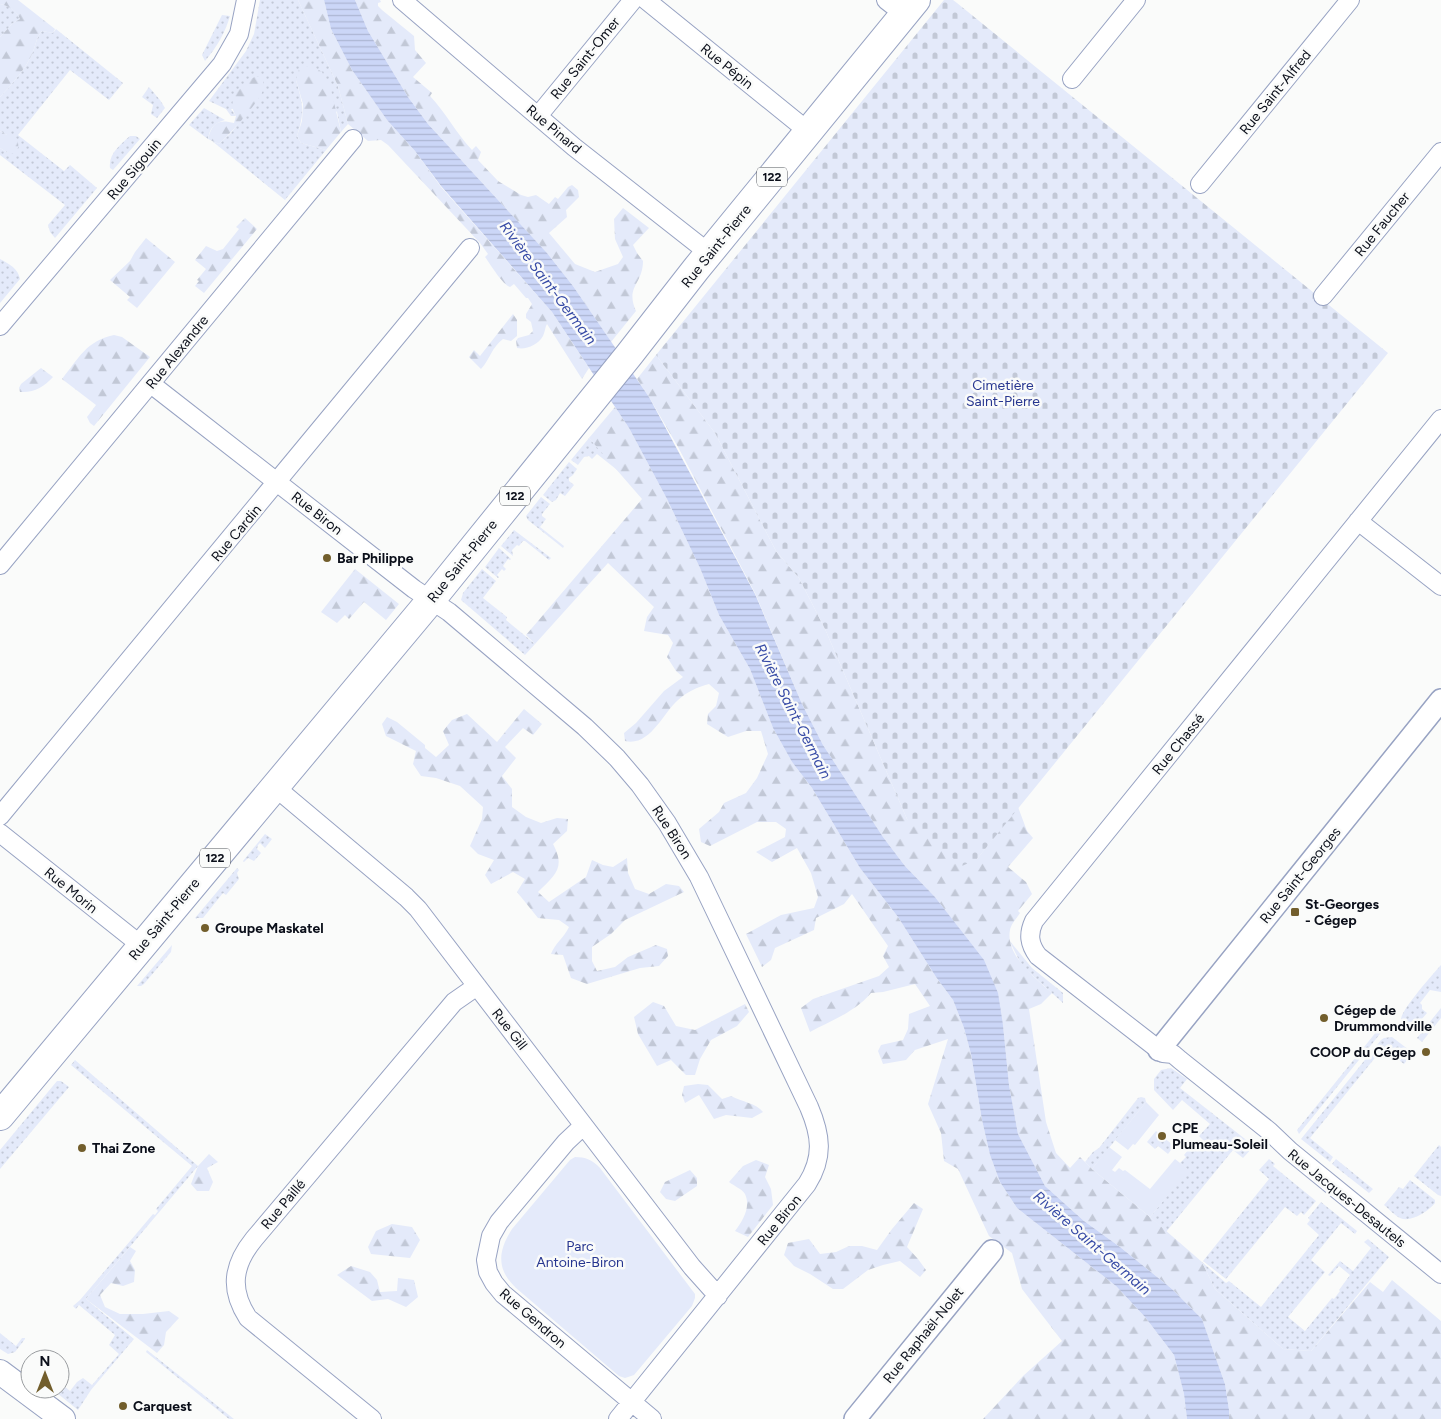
<svg xmlns="http://www.w3.org/2000/svg" width="1441" height="1419" font-family="Figtree,sans-serif">
<defs>
<pattern id="grass-dots" width="8" height="8" patternUnits="userSpaceOnUse" patternTransform="scale(1.25)"><rect width="8" height="8" fill="#e4eafa"/><path d="M2 2h.1M6 6h.1" fill="none" stroke="#c2c8d6" stroke-width="1.8" stroke-linecap="round"/></pattern>
<pattern id="forest-firs" width="22" height="20" patternUnits="userSpaceOnUse" patternTransform="scale(1.25)"><rect width="22" height="20" fill="#e4eafa"/><path d="M5 1l3.5 6h-7zM16 11l3.5 6h-7z" fill="#c2c8d6"/></pattern>
<pattern id="cemetery-stones" width="16" height="16" patternUnits="userSpaceOnUse" patternTransform="scale(1.25)"><rect width="16" height="16" fill="#e4eafa"/><path d="M2 7V4a2 2 0 0 1 4 0v3zM10 15v-3a2 2 0 0 1 4 0v3z" fill="#c2c8d6"/></pattern>
<pattern id="water-rules" width="6" height="5" patternUnits="userSpaceOnUse" patternTransform="scale(1.25)"><rect width="6" height="5" fill="#cbd6f7"/><path d="M0 2.5h6" fill="none" stroke="#adb6d3"/></pattern>
</defs>
<rect width="100%" height="100%" fill="#fafbfa"/>
<path fill="url(#grass-dots)" d="M 260,0 L 298,0 L 338,86 L 348,124 L 341,132 L 337,112 L 296,80 C 303,105 305,111 297,136 L 301,143 L 326,150 L 285,200 L 212,141 L 219,144 L 231,133 L 250,108 L 231,109 L 236,116 L 231,116 L 226,109 L 209,101 L 246,51 L 254,34 Z
M 0,4 C 10,6 16,10 20,19 L 13,23 L 0,37 Z
M 222,15 L 230,16 C 225,33 217,47 205,61 L 202,55 Z
M 56,29 L 123,83 L 109,100 L 70,70 L 18,135 L 64,171 L 70,165 L 97,188 L 55,238 L 50,232 L 48,225 L 65,205 L 0,155 L 0,148 L 8,153 L 7,135 L 0,131 L 0,97 C 12,84 26,69 33,52 C 36,44 36,38 42,31 L 53,33 Z
M 149,87 L 160,100 L 165,108 L 157,118 L 151,114 L 153,105 L 142,97 Z
M 204,108 L 225,120 C 214,123 210,128 208,139 L 189,125 Z
M 130,136 L 136,136 L 140,139 L 113,170 L 110,168 C 108,154 121,144 130,136 Z
M 0,259 C 9,264 18,268 20,279 L 0,303 Z
M 589,438 L 621,473 L 597,454 L 592,459 L 589,456 L 584,457 L 578,465 L 571,460 Z
M 569,462 L 577,469 L 573,475 L 569,478 L 569,481 L 574,485 L 565,496 L 560,493 L 556,500 L 552,502 L 543,495 Z
M 541,497 L 550,504 L 542,514 L 542,516 L 546,519 L 540,527 L 564,546 L 563,548 L 528,520 L 526,516 Z
M 514,530 L 551,558 L 549,560 L 525,541 L 523,541 L 519,546 L 517,545 L 512,550 L 513,556 L 501,546 Z
M 499,548 L 511,559 L 510,560 L 508,559 L 503,566 L 506,569 L 504,571 L 502,569 L 497,575 L 499,577 L 498,578 L 485,567 Z
M 482,569 L 496,581 L 483,598 L 507,617 L 506,620 L 535,644 L 525,655 L 461,600 L 463,593 Z
M 265,834 L 272,839 L 265,848 L 260,843 L 258,845 L 257,849 L 261,853 L 254,861 L 248,858 L 244,862 L 243,861 Z
M 237,868 L 239,870 L 237,873 L 239,879 L 226,895 L 223,893 L 203,918 L 197,918 L 197,919 L 195,918 Z
M 1009,940 L 1032,968 L 1063,993 L 1063,1003 L 1022,966 Z
M 172,945 L 171,952 L 144,984 L 141,986 L 137,986 Z
M 1441,965 L 1441,992 L 1430,990 L 1420,1003 L 1422,1005 L 1422,1009 L 1427,1013 L 1410,1033 C 1405,1029 1401,1026 1401,1020 C 1400,1011 1433,974 1441,965 Z
M 1441,1008 L 1441,1018 L 1422,1042 L 1417,1038 Z
M 1381,1026 L 1384,1029 L 1299,1134 L 1297,1130 Z
M 1392,1037 L 1413,1053 L 1404,1064 L 1383,1048 L 1310,1138 L 1333,1157 L 1330,1162 L 1301,1139 L 1381,1040 L 1384,1038 Z
M 75,1060 L 198,1166 L 86,1299 L 134,1339 L 91,1390 L 78,1410 L 52,1389 L 60,1389 L 60,1383 L 70,1391 L 77,1382 L 83,1378 L 92,1385 L 119,1354 L 109,1345 L 115,1335 L 79,1305 L 76,1309 L 73,1306 L 80,1300 L 153,1214 L 155,1215 L 158,1211 L 156,1209 L 192,1166 L 71,1065 Z
M 1171,1068 L 1187,1079 L 1180,1088 L 1254,1146 L 1243,1158 L 1233,1150 L 1166,1232 L 1150,1217 L 1188,1170 L 1180,1163 L 1186,1157 L 1184,1155 L 1193,1144 L 1199,1148 L 1205,1142 L 1199,1136 L 1210,1124 L 1182,1100 L 1173,1110 L 1154,1090 L 1154,1079 L 1161,1070 Z
M 57,1081 L 61,1081 L 69,1087 L 0,1169 L 0,1150 Z
M 1141,1097 L 1145,1098 L 1146,1102 L 1092,1169 L 1085,1162 L 1093,1152 L 1099,1148 L 1138,1098 Z
M 1156,1131 L 1174,1146 L 1168,1154 L 1158,1146 L 1155,1149 L 1147,1142 Z
M 1439,1145 L 1441,1147 L 1441,1196 L 1438,1195 L 1414,1176 Z
M 1269,1159 L 1275,1164 L 1273,1166 L 1316,1201 L 1304,1215 L 1301,1212 L 1297,1216 L 1285,1207 L 1226,1279 L 1203,1261 L 1269,1179 L 1259,1170 Z
M 1336,1159 L 1373,1189 L 1369,1193 L 1332,1164 Z
M 1410,1180 L 1435,1200 L 1435,1203 C 1429,1211 1411,1223 1400,1218 C 1394,1215 1389,1209 1384,1205 L 1399,1187 L 1403,1189 Z
M 1321,1202 L 1357,1231 L 1355,1234 L 1341,1223 L 1311,1260 L 1325,1272 L 1288,1317 L 1305,1331 L 1332,1298 L 1334,1299 L 1340,1291 L 1339,1290 L 1350,1275 L 1339,1266 L 1330,1276 L 1328,1275 L 1340,1261 L 1353,1271 L 1371,1248 L 1364,1242 L 1368,1239 L 1389,1257 L 1311,1351 L 1283,1349 L 1215,1289 L 1202,1262 L 1226,1283 L 1229,1281 L 1261,1307 L 1319,1235 L 1307,1224 L 1310,1220 L 1308,1218 Z
M 0,1333 L 16,1346 L 22,1338 L 25,1338 L 25,1339 L 15,1352 L 8,1354 L 0,1349 Z
M 147,1350 L 234,1419 L 229,1419 L 146,1352 Z"/>
<path fill="url(#forest-firs)" d="M 0,0 L 18,0 L 55,29 L 53,33 L 42,31 C 36,38 36,44 33,52 C 26,69 12,84 0,97 L 0,37 L 13,23 L 20,19 C 16,10 9,6 0,4 Z
M 298,0 L 324,0 L 331,29 L 352,70 L 387,120 L 415,151 L 441,187 L 552,312 L 589,368 L 582,379 L 547,324 C 545,327 545,332 543,336 C 538,345 526,350 517,348 L 516,341 L 518,338 L 529,335 L 533,331 L 531,322 L 526,318 L 526,314 L 532,304 L 528,298 L 526,298 L 514,284 L 510,287 C 502,284 491,265 485,257 L 488,254 L 480,243 L 388,145 L 381,140 L 368,141 L 348,124 L 338,86 Z
M 355,0 L 380,0 L 381,2 L 378,3 L 378,6 L 382,10 L 414,36 L 415,50 L 426,63 L 413,77 L 432,93 L 430,96 C 446,113 456,133 472,150 L 476,146 L 481,152 L 478,160 L 498,181 L 521,195 L 528,197 L 536,195 L 549,204 L 555,197 L 558,199 L 568,187 L 572,185 L 578,190 L 579,197 L 566,210 L 567,217 L 549,233 L 575,264 L 595,272 L 618,264 L 623,257 L 615,239 L 614,219 L 623,208 L 649,228 L 633,245 L 637,253 L 643,261 C 643,284 625,287 636,311 L 611,342 L 573,286 L 547,253 L 428,124 L 408,97 L 368,31 Z
M 311,65 L 322,72 L 331,90 L 341,132 L 326,150 L 301,143 L 297,136 L 302,121 L 303,104 L 296,80 L 299,69 Z
M 256,76 L 263,78 C 263,81 264,87 263,90 C 260,101 228,136 219,144 L 208,139 C 212,122 219,119 234,123 L 236,116 C 225,100 242,84 256,76 Z
M 0,131 L 7,135 L 14,135 C 19,141 20,147 15,154 L 8,153 L 0,148 Z
M 245,218 L 257,229 L 204,293 L 195,286 L 199,281 L 197,280 L 206,269 L 195,260 L 206,246 L 217,251 L 223,249 L 239,229 L 236,227 Z
M 146,238 L 175,262 L 137,308 L 127,300 L 130,297 L 110,280 L 130,261 L 135,252 Z
M 513,314 L 517,320 L 517,336 L 511,341 L 503,339 C 492,347 490,359 481,369 L 469,357 L 474,350 L 480,356 Z
M 114,335 L 122,337 L 150,357 L 94,426 L 90,423 L 87,417 L 96,405 L 62,379 C 79,358 86,341 114,335 Z
M 656,355 L 715,433 L 776,551 L 799,578 L 825,629 L 907,819 L 977,859 L 1018,807 L 1027,831 L 1033,838 L 1008,867 L 1026,882 L 1032,894 L 1018,911 L 1020,913 C 1017,918 1011,924 1010,930 C 1005,955 1036,979 1052,993 L 1041,1004 L 1029,1009 L 1046,1122 L 1056,1153 L 1070,1168 L 1080,1157 L 1092,1169 L 1150,1217 L 1202,1262 L 1215,1289 L 1283,1349 L 1311,1351 L 1370,1282 L 1383,1292 L 1392,1280 L 1441,1321 L 1441,1419 L 1229,1419 L 1229,1410 L 1225,1384 L 1202,1319 L 1172,1289 L 1120,1247 L 1084,1221 L 1045,1186 L 1018,1134 L 1009,1085 L 1003,1025 L 958,927 L 935,897 L 905,866 L 883,837 L 823,745 L 802,704 L 755,593 L 678,447 L 649,397 L 637,379 Z
M 41,368 L 53,377 C 44,387 34,393 20,392 L 19,388 L 21,384 Z
M 615,407 L 629,428 L 667,499 L 700,568 L 719,615 L 750,669 L 773,728 L 792,762 L 812,788 L 860,868 L 898,917 L 936,977 L 953,1000 L 964,1028 L 971,1054 L 982,1120 L 990,1155 L 1000,1182 L 1017,1208 L 1116,1286 L 1145,1317 L 1174,1355 L 1184,1394 L 1187,1419 L 983,1419 L 1023,1376 L 1062,1341 L 1022,1289 L 1012,1253 L 989,1236 L 958,1169 L 944,1161 L 941,1133 L 928,1104 L 948,1039 L 915,1050 L 906,1060 L 883,1064 L 878,1051 L 881,1045 L 903,1040 L 908,1029 L 909,1014 L 930,1006 L 915,984 L 883,992 L 871,993 C 855,1012 832,1020 810,1032 L 801,1008 L 813,999 L 879,976 L 889,967 L 883,956 L 888,946 L 852,894 L 844,904 L 816,918 L 814,930 L 775,948 L 771,960 L 762,967 L 746,934 L 781,915 L 814,908 L 818,897 L 811,873 L 797,848 L 772,862 L 756,852 L 785,837 L 786,829 L 776,822 L 757,822 L 710,846 L 701,842 L 699,829 L 719,812 L 724,803 L 746,793 L 757,778 L 768,754 L 761,731 L 746,731 L 728,737 L 707,724 L 708,714 L 716,706 L 719,693 L 709,684 C 697,687 687,692 678,700 C 663,713 650,747 625,741 L 624,733 L 636,723 L 664,691 L 683,677 L 676,671 L 667,657 L 673,643 L 668,635 L 644,631 L 647,617 L 654,607 L 608,563 L 535,644 L 526,635 L 642,499 L 589,438 Z
M 355,569 L 399,604 L 386,620 L 364,602 L 349,619 L 345,615 L 337,623 L 321,612 Z
M 524,709 L 542,724 L 533,735 L 523,728 L 505,747 L 516,758 L 502,776 L 512,789 L 512,807 L 526,817 L 541,823 L 557,818 L 568,819 L 567,831 L 553,844 C 566,868 555,875 538,892 L 549,902 L 586,877 L 592,860 L 603,865 L 613,867 L 627,858 L 628,873 L 635,889 L 649,894 L 666,884 L 679,886 L 684,892 L 625,920 L 611,934 L 592,947 L 592,961 L 597,971 L 615,967 L 628,957 L 656,945 L 667,949 L 668,956 L 659,966 L 640,968 L 587,984 L 571,978 L 563,955 L 551,954 C 555,943 564,938 569,927 L 559,920 L 538,918 L 517,892 L 525,879 L 513,872 L 491,884 L 485,875 L 494,860 L 478,854 L 470,846 L 482,819 L 483,807 L 460,786 L 436,778 L 421,776 L 413,764 L 416,751 L 386,736 L 382,724 L 387,717 L 397,722 L 425,745 L 425,748 L 436,757 L 449,745 L 443,731 L 452,720 L 467,714 L 497,742 Z
M 653,1002 L 664,1006 L 676,1026 L 695,1030 L 745,1004 L 749,1012 L 737,1026 L 711,1040 L 700,1059 L 695,1075 L 686,1075 L 671,1060 L 657,1066 L 638,1034 L 634,1017 Z
M 698,1084 L 708,1085 L 722,1099 L 731,1096 C 742,1102 756,1103 763,1112 L 752,1118 L 726,1115 L 714,1119 L 699,1095 L 685,1103 L 682,1095 L 684,1086 Z
M 209,1154 L 218,1162 L 207,1168 L 213,1182 L 209,1191 L 197,1191 L 191,1184 L 198,1166 Z
M 756,1160 L 769,1165 L 765,1177 L 771,1189 L 773,1205 L 748,1237 L 735,1231 C 743,1221 751,1207 745,1194 C 742,1189 734,1186 729,1182 L 743,1166 Z
M 690,1170 L 697,1178 L 697,1186 L 675,1201 L 666,1199 L 660,1192 L 665,1182 Z
M 914,1203 L 923,1209 L 907,1247 L 918,1259 L 926,1270 L 920,1277 L 900,1261 L 883,1265 L 868,1270 L 843,1289 L 833,1289 L 810,1274 L 794,1266 L 784,1255 L 788,1243 L 809,1239 L 820,1254 L 836,1252 L 849,1246 L 862,1246 L 877,1250 L 892,1229 Z
M 392,1224 L 412,1227 L 420,1240 L 410,1258 L 371,1254 L 368,1247 L 376,1231 Z
M 130,1247 L 136,1251 L 130,1261 L 135,1270 L 134,1282 L 123,1286 L 111,1283 L 100,1295 L 105,1307 L 120,1314 L 143,1314 L 169,1311 L 179,1318 L 166,1332 L 164,1345 L 157,1353 L 86,1299 Z
M 351,1266 L 370,1272 L 377,1280 L 380,1292 L 397,1291 L 398,1278 L 414,1280 L 418,1297 L 406,1307 L 388,1299 L 372,1301 L 337,1275 Z"/>
<path fill="url(#cemetery-stones)" d="M 944,0 L 953,0 L 957,3 L 1388,353 L 977,859 L 962,866 L 907,819 L 825,629 L 799,578 L 776,551 L 715,433 L 656,355 Z"/>
<path fill="#e4eafa" d="M 1146,1102 L 1159,1115 L 1135,1145 L 1133,1144 L 1128,1150 L 1115,1140 Z
M 1109,1147 L 1122,1157 L 1112,1170 L 1115,1172 L 1119,1168 L 1123,1171 L 1125,1170 L 1150,1189 L 1175,1159 L 1189,1170 L 1150,1217 L 1092,1169 Z
M 575,1157 C 585,1157 593,1160 600,1168 L 695,1294 L 695,1298 L 692,1306 L 634,1375 L 625,1378 L 619,1376 L 516,1288 C 496,1269 498,1251 512,1229 L 570,1160 Z"/>
<path fill="url(#water-rules)" d="M 324,0 L 355,0 L 368,31 L 408,97 L 428,124 L 547,253 L 573,286 L 649,397 L 755,594 L 802,704 L 823,745 L 883,837 L 905,866 L 935,897 L 984,960 L 998,993 L 1003,1025 L 1009,1085 L 1018,1134 L 1045,1186 L 1084,1221 L 1120,1247 L 1172,1289 L 1202,1319 L 1225,1384 L 1229,1410 L 1229,1419 L 1187,1419 L 1184,1394 L 1174,1355 L 1145,1317 L 1116,1286 L 1017,1208 L 1000,1182 L 990,1155 L 982,1120 L 971,1054 L 964,1028 L 953,1000 L 936,977 L 898,917 L 860,868 L 812,788 L 792,762 L 773,728 L 750,669 L 719,615 L 700,568 L 667,499 L 629,428 L 552,312 L 441,186 L 415,151 L 387,120 L 352,70 L 331,29 Z"/>
<g fill="none" stroke-linecap="round" stroke-linejoin="round">
<g stroke="#98a3c3" stroke-width="20">
<path id="minor" d="M 402,0 L 574,147 L 709,253
M 646,0 L 809,132
M 886,0 L 904,14
M 1072,79 L 1136,0
M 538,116 L 633,0
M 1200,184 L 1350,0
M 1323,296 L 1441,152
M 0,326 L 222,64 L 239,34 L 246,0
M 151,384 L 414,589 L 449,612 L 585,727 L 617,758 L 640,785 L 667,823 L 699,877 L 809,1107 C 821,1135 824,1157 807,1184 L 618,1419
M 1441,419 L 1034,921 C 1028,934 1029,944 1038,956 L 1163,1053 L 1173,1054 L 1180,1060 L 1269,1131 L 1290,1151 L 1441,1274
M 1358,521 L 1441,586
M 0,565 L 353,139
M 275,787 L 406,897 L 418,909 L 692,1267 L 718,1296
M 0,816 L 470,248
M 0,833 L 142,946
M 583,1126 L 566,1142 L 499,1222 L 491,1236 L 486,1260 L 488,1272 L 494,1283 L 503,1294 L 652,1419
M 372,1419 L 248,1318 C 229,1289 233,1265 254,1239 L 454,1002 L 477,986"/>
</g>
<g stroke="#98a3c3" stroke-width="24">
<path id="tertiary" d="M 1159,1050 L 1441,700
M 855,1419 L 992,1251"/>
</g>
<g stroke="#98a3c3" stroke-width="26">
<path id="secondary" d="M 0,1372 L 63,1419"/>
</g>
<g stroke="#98a3c3" stroke-width="30">
<path id="primary" d="M 0,1116 L 431,600 L 629,355 L 696,269 L 916,0"/>
</g>
<use href="#minor" stroke="#fff" stroke-width="18"/>
<use href="#tertiary" stroke="#fff" stroke-width="21"/>
<use href="#secondary" stroke="#fff" stroke-width="24"/>
<use href="#primary" stroke="#fff" stroke-width="28"/>
</g>
<g fill="#725e2c" stroke="#fafbfa" stroke-width="2">
<circle cx="327" cy="558" r="5"/>
<rect x="1290" y="907" width="10" height="10" rx="2.5"/>
<circle cx="205" cy="928" r="5"/>
<circle cx="1324" cy="1018" r="5"/>
<circle cx="1426" cy="1052" r="5"/>
<circle cx="1162" cy="1136" r="5"/>
<circle cx="82" cy="1148" r="5"/>
<circle cx="123" cy="1406" r="5"/>
</g>
<g text-anchor="middle" stroke-width="5" stroke-linejoin="round" paint-order="stroke">
<g fill="#fafbfa" stroke="#53565d" stroke-width="1">
<rect x="757" y="167.5" width="30" height="19" rx="4"/>
<rect x="500" y="486.5" width="30" height="19" rx="4"/>
<rect x="200" y="848.5" width="30" height="19" rx="4"/>
</g>
<g font-size="12" font-weight="bold" fill="#0b0f1a">
<text x="772" y="181">122</text>
<text x="515" y="500">122</text>
<text x="215" y="862">122</text>
</g>
<g font-size="14" fill="#0b0f1a" stroke="#fafbfa">
<text transform="translate(585 58) rotate(-51)" y="5">Rue Saint-Omer</text>
<text transform="translate(727 66) rotate(39)" y="5">Rue Pépin</text>
<text transform="translate(1275 92) rotate(-51)" y="5">Rue Saint-Alfred</text>
<text transform="translate(554 129) rotate(40)" y="5">Rue Pinard</text>
<text transform="translate(134 169) rotate(-50)" y="5">Rue Sigouin</text>
<text transform="translate(1382 224) rotate(-51)" y="5">Rue Faucher</text>
<text transform="translate(716 246) rotate(-51)" y="5">Rue Saint-Pierre</text>
<text transform="translate(177 352) rotate(-51)" y="5">Rue Alexandre</text>
<text transform="translate(317 513) rotate(38)" y="5">Rue Biron</text>
<text transform="translate(236 533) rotate(-50)" y="5">Rue Cardin</text>
<text transform="translate(462 561) rotate(-51)" y="5">Rue Saint-Pierre</text>
<text transform="translate(1178 744) rotate(-51)" y="5">Rue Chassé</text>
<text transform="translate(672 832) rotate(57)" y="5">Rue Biron</text>
<text transform="translate(1300 875) rotate(-51)" y="5">Rue Saint-Georges</text>
<text transform="translate(71 890) rotate(39)" y="5">Rue Morin</text>
<text transform="translate(164 919) rotate(-50)" y="5">Rue Saint-Pierre</text>
<text transform="translate(510 1029) rotate(52)" y="5">Rue Gill</text>
<text transform="translate(1347 1198) rotate(39)" y="5">Rue Jacques-Desautels</text>
<text transform="translate(283 1204) rotate(-50)" y="5">Rue Paillé</text>
<text transform="translate(779 1220) rotate(-51)" y="5">Rue Biron</text>
<text transform="translate(533 1318) rotate(41)" y="5">Rue Gendron</text>
<text transform="translate(923 1335) rotate(-51)" y="5">Rue Raphaël-Nolet</text>
</g>
<g font-size="14" fill="#273690" stroke="#fafbfa">
<text x="1003" y="390">Cimetière<tspan x="1003" dy="16">Saint-Pierre</tspan></text>
<text x="580" y="1251">Parc<tspan x="580" dy="16">Antoine-Biron</tspan></text>
</g>
<g font-size="14" font-weight="bold" fill="#0b0f1a" stroke="#fafbfa" text-anchor="start">
<text x="337" y="563">Bar Philippe</text>
<text x="1305" y="909">St-Georges<tspan x="1305" dy="16">- Cégep</tspan></text>
<text x="215" y="933">Groupe Maskatel</text>
<text x="1334" y="1015">Cégep de<tspan x="1334" dy="16">Drummondville</tspan></text>
<text x="1416" y="1057" text-anchor="end">COOP du Cégep</text>
<text x="1172" y="1133">CPE<tspan x="1172" dy="16">Plumeau-Soleil</tspan></text>
<text x="92" y="1153">Thai Zone</text>
<text x="133" y="1411">Carquest</text>
</g>
<g font-size="15" font-style="italic" fill="#374ba6" stroke="#fafbfa">
<text transform="translate(548 283) rotate(53)" y="5">Rivière Saint-Germain</text>
<text transform="translate(793 711) rotate(63)" y="5">Rivière Saint-Germain</text>
<text transform="translate(1092 1243) rotate(41)" y="5">Rivière Saint-Germain</text>
</g>
</g>
<g transform="translate(45 1374)"><circle r="24" fill="#fafbfa" stroke="#9a9da0"/>
<path d="M0-4L9 19L0 12L-9 19Z" fill="#725e2c"/>
<text y="-8" font-size="14" font-weight="bold" text-anchor="middle" fill="#0b0f1a">N</text>
</g>
</svg>
